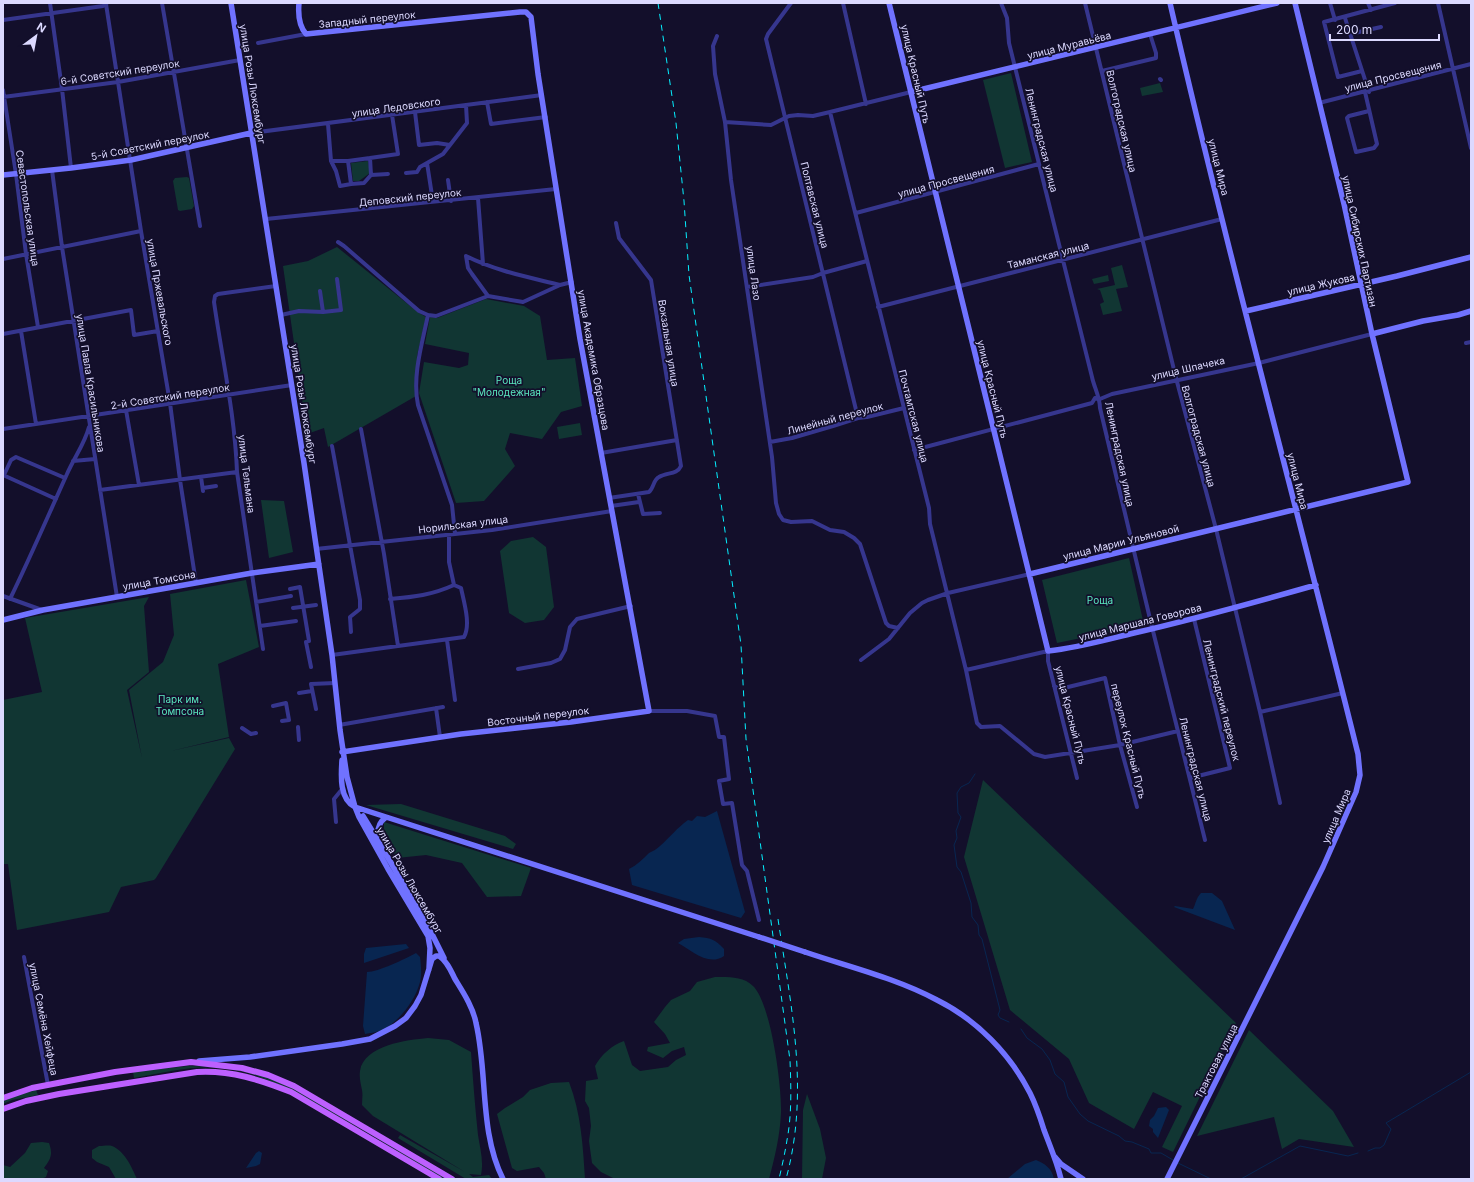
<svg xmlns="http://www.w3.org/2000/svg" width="1474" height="1182" font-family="Inter,sans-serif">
<rect width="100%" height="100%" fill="#130f2b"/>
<path fill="#113633" d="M 1011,73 L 1032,162 L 1005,168 L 983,80 Z
M 1160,83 L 1163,92 L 1142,96 L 1140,88 Z
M 368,161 L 370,173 L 359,181 L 353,181 L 351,163 Z
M 187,177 L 189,178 L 194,206 L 192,209 L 180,211 L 178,210 L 173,181 L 175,178 Z
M 337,247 L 419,313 L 426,317 L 417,356 L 416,396 L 328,447 L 324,428 L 307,434 L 283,266 L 308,261 Z
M 1122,265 L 1128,287 L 1116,289 L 1122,311 L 1103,315 L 1100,304 L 1104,302 L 1100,290 L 1097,289 L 1115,285 L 1111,268 Z
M 1108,275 L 1109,281 L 1094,284 L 1092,279 Z
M 486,299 L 524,306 L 540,316 L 547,360 L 575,358 L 582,406 L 561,412 L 542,439 L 510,433 L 505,449 L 515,466 L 484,501 L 456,503 L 419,393 L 424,362 L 459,368 L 468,365 L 469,353 L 425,344 L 430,317 L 437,318 Z
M 580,423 L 582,435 L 559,439 L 557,427 Z
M 261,500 L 284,501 L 293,552 L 269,558 Z
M 533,537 L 546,547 L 554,607 L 544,620 L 525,623 L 509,613 L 500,551 L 511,541 Z
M 1129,558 L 1144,625 L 1057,643 L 1042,580 Z
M 246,580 L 259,647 L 218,664 L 229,737 L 171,751 L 229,738 L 235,749 L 156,878 L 154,880 L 121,887 L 109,912 L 17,930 L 8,864 L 3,864 L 3,700 L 42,692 L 25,618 L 149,597 L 144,606 L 149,672 L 127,690 L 142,758 L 129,690 L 163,662 L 174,635 L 170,594 Z
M 983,780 L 1236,1023 L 1173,1152 L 1162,1147 L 1182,1106 L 1153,1092 L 1134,1129 L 1089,1103 L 1069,1059 L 1010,1010 L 964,857 Z
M 401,804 L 505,836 L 516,844 L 513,849 L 366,805 Z
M 384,822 L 531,868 L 521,896 L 487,897 L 462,863 L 426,855 L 397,858 L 384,838 Z
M 715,977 C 728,977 743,976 753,986 C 771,1003 782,1087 781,1113 C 780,1135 775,1157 769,1179 L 615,1179 L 601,1172 L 592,1163 L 589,1141 L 591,1126 L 589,1108 L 585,1101 L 586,1081 L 598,1079 L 595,1066 C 601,1055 612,1045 624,1041 L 632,1065 L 640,1071 L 668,1067 L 676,1060 L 686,1055 L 684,1047 L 672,1051 L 663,1058 L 647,1051 L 648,1047 L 670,1043 L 665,1034 L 654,1022 L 665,1007 L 671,1000 L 690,991 L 697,982 Z
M 1249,1030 L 1333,1111 L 1354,1147 L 1299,1139 L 1282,1149 L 1274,1117 L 1197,1136 Z
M 428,1038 L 449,1040 L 471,1052 C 473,1080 475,1107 478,1135 C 480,1148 484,1162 481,1175 L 469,1174 L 473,1177 L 489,1175 L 492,1179 L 466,1179 L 398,1138 L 400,1135 L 465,1172 L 373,1116 L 362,1105 C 362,1100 363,1095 362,1090 C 361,1084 359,1078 360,1071 C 364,1045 407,1040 428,1038 Z
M 188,1066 L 224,1067 L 265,1076 L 299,1091 L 447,1179 L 443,1179 C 404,1155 364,1130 323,1108 C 291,1090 259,1072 222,1068 C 193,1065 163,1073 134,1078 L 133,1072 Z
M 569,1082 C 581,1113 583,1146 585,1179 L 546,1179 L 544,1173 L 539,1167 L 517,1171 L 512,1168 L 497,1114 L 505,1108 L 523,1097 L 530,1090 L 551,1083 Z
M 36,1090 L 38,1095 L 12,1100 L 3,1104 L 3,1101 L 8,1098 Z
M 807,1094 L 820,1129 L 826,1158 L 822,1179 L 802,1179 L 803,1110 Z
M 42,1142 L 49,1143 C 53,1154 51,1159 44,1168 L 48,1171 L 46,1177 L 41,1179 L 3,1179 L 3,1165 L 10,1167 L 25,1153 L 31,1143 Z
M 99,1146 C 103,1146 109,1145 112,1146 C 125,1151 132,1168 137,1179 L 116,1179 L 109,1167 L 97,1162 L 92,1158 L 92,1150 Z"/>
<path fill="#082651" d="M 717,811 L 745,912 L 741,918 L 632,885 L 629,869 C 637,865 643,859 649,853 C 653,851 657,849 660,846 C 670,837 677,828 688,820 L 692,821 L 697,816 L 705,817 Z
M 1201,893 L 1212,893 L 1222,901 L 1235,930 L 1174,907 L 1175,906 L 1193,909 C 1196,903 1196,898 1201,893 Z
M 699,937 C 711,938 716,940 724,949 L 724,956 C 708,967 691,950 678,943 L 684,939 Z
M 406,944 L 409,948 L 364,963 L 364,954 L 366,948 Z
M 416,953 L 420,957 C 421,965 422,974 420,982 C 415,1001 400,1020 383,1030 C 378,1032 370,1033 365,1034 L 363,1026 L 367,972 C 378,972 405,959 416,953 Z
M 1166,1107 L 1169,1110 L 1158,1138 L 1153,1132 L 1153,1129 L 1149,1126 L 1150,1120 L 1154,1116 L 1158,1108 Z
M 259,1151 L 262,1153 L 260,1164 L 256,1166 L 246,1168 L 256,1153 Z
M 1036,1160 C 1045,1164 1052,1168 1054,1179 L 1007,1179 L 1025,1164 Z"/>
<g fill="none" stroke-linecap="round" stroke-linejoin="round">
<path stroke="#082651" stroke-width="1" d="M 975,774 L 969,783 L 961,787 L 957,793 L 958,813 L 961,817 L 956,831 L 957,838 L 954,845 L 957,867 L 961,872 L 971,903 L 972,917 L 978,925 L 979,935 L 982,939 L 1000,1010 L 998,1015 L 1000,1018 L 1009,1022
M 1021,1029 L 1027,1038 L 1042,1049 L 1050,1060 L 1055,1074 L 1064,1082 L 1068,1097 L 1080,1114 L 1088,1121 L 1119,1136 L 1125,1141 L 1132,1142 L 1149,1149 L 1151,1153 L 1161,1153 L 1173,1160
M 1368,1151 L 1375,1148 L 1380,1148 L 1384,1145 L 1391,1129 L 1386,1123 L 1471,1072
M 1178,1163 L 1211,1179
M 1241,1179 L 1300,1146 L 1348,1156 L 1358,1153"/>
<path stroke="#36368e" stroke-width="4" d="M 50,3 L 62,89 L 71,168
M 162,3 L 200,226
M 791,3 L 768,34 L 766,39 L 858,418
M 843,3 L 866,104
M 1001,3 L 1007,18 L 1009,43 L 1092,377 C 1094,387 1100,397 1100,408 L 1151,623 L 1205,840
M 1085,3 L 1176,378 L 1216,529 L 1260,712 L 1280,803
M 1330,3 L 1335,20
M 1368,3 L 1371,10
M 1438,3 L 1471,148
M 106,4 L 141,231 L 170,403 L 180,480 L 196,583
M 1345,18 L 1369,92
M 3,20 L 103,6 L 107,3
M 1350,34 L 1381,27
M 717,36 L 713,46 L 715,74 L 725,122 L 731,180 L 772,457 L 776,503 L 779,514 L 783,520 L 791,522 L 812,521 L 830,530 L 844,532 L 854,538 L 860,544 L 886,623 L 889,626 L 898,628
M 258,43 L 306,34
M 1102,71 L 1156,58 L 1156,53 L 1150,34
M 1362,71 L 1338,77 L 1324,22 L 1395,3
M 1160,79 L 1161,80
M 3,90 L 16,174 L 26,254 L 38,327
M 1365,92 L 1377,144 L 1374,148 L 1356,152 L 1347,118 L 1349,116 L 1369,111
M 3,97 L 118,82 L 240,60
M 487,102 L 491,124 L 546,117
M 1319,103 L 1471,64
M 415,112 L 419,145 L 437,143 L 450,145 L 443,154 L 427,163
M 830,112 L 929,508 L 930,524 L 966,670 L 977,723 L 981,727 L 1000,726 L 1034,754 L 1045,757 L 1120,745 L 1178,731
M 725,122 L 771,125 L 789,116 L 798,115 L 813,116 L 830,112 L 911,92
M 328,124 L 331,161
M 251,133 L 542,95
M 450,145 L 467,123 L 466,105
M 370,158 L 348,161 L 351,184 L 364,183 L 371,175
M 348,161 L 331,161 L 336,171 L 340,186 L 351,184
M 52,170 L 62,247 L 117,597
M 406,173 L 417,172 L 420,167 L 427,163 L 433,202
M 388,174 L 371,175 L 370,158 L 398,154 L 392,115
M 448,180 L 451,201
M 478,198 L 483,264
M 856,213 L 1039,164
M 266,219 L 556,189
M 338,242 L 344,246 L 419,311 L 428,315 L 436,316 L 488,296 L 472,274 L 468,268 L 466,256 C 496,271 528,277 560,285
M 3,259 L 141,231
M 747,287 L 813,277 L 823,273 L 867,261
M 320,291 L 323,312
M 488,296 L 523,302 L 560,285 L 572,282
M 878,307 L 1222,219
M 281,315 L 299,311 L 323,312 L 341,310 L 337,279
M 428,315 C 422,344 412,376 418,405 L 452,505 L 455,534
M 21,331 L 36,424
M 3,334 L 131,310 L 134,335 L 158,331
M 1466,343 L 1471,342
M 126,410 L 139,485
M 3,429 L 292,385
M 361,429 L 384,554 L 398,646
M 770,442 L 792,438 L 833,426 L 858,418 L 867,417 L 904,408
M 332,446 L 360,600 L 360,609 L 350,617 L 351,632
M 914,450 L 1092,403 L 1095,398 L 1100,399 L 1112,394 L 1259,363 L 1372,334
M 601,453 L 677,440
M 73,461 L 95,459
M 3,475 L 56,499
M 4,475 L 11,460 L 16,457 L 65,478
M 201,477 L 203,491
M 203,488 L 216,486
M 100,490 L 237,472
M 638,494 L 643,514 L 660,513
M 609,498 L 649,492 C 654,488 653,480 659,477 C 667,472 677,475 681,466 L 651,280 L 619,238 L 616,223
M 611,506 L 639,502
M 316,549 L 492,530 L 612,511
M 290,589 L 300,587 L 309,641
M 3,596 L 42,610
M 10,599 C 30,558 48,516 67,474 C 74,458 85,443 89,427
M 390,599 C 414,597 432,595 454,585 L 449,562 L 449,535
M 256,602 L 291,596
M 293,608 L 316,605
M 260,626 L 296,621
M 447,640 L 455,700
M 306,642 L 311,667
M 263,649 L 237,472 C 235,415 222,358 214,302 L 215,296 L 218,294 L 276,286
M 332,655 L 464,637 C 471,625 464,602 461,588 L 454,585
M 861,660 L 889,639 L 910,613 L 922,603 L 928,600 L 948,593 L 1030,574
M 518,669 L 551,663 L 560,659 L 565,650 L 570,627 L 577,619 L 631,606
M 966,670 L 1048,651 L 1048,661 L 1077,778
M 1054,686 L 1060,689 L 1105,678 L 1120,745 L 1137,807
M 299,693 L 312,691
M 273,706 L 286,703 L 289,720 L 282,721
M 436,708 L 440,737
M 316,709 L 311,684 L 335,683
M 649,711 L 687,711 L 715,716 L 719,737 L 724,737 L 729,779 L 719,781 L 723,804 L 732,803 L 742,865 L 747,871 L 759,920
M 1260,712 L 1343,693
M 339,725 L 443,707
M 298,727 L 299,740
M 242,728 L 251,734 L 256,733
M 1190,778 L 1230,768 L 1194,619
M 336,822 L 334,799 L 343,788
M 24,957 L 48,1085"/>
<path stroke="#7072ff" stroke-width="5.5" d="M 231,3 L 304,463 L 332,655 L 340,730 L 347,777 L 355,807 L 359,817 L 388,869 L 428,936 L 430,948 L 429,969
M 299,3 C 298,14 299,26 306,34 L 520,12 L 526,12 L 531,17 L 538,74 L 580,339 L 649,711 L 571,722 L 461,734 L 342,752
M 889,3 L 1048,651 C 1077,648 1105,640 1134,633 C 1195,619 1256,602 1316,585
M 911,92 L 1277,3
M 3,175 L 71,168 L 131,160 L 251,133
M 1246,311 L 1397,276 L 1471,257
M 1372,334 L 1423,321 L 1458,315 L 1471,311
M 1030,574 L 1408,482 L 1372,334 L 1344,204 L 1295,3
M 3,620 L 43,610 L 252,573 L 319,564
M 342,760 C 341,775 339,799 355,807 L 759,937
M 363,816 L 379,842 L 431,932 L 444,958
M 378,839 C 377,830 378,823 385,818
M 805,952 C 849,967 896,978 937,1000 C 977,1020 1010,1054 1030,1093 C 1036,1105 1040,1117 1044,1130 C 1050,1146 1057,1162 1061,1179
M 199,1061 L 250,1057 L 342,1044 L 370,1039 L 395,1026 L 406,1018 L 415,1006 L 421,995 L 432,959 L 436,956 L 439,956 C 447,961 451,971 455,979 C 463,992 473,1007 476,1023 C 488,1074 479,1131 503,1179
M 1055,1157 L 1061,1164 L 1083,1179
M 1167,1179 L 1323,867 L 1356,792 L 1360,775 L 1358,754 C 1296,504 1228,255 1170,3"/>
<path stroke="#bd60ff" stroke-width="6" d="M 3,1098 L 32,1088 L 115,1072 L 191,1062 L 242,1068 L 268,1075 L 294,1086 L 452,1179
M 3,1109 L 26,1101 L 59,1094 L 197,1072 C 231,1070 261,1080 291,1092 L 439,1179"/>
<path stroke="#05f0ff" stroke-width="1" stroke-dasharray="6 5" stroke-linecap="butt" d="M 658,3 L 676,123 L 684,201 L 689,275 L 741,645 L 746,739 L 790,1060 C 791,1086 792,1114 787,1140 C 785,1153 782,1166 779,1179
M 778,919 C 791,1007 810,1091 786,1179"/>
<path stroke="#7072ff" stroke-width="5.5" d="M 759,937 L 805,952"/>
</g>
<g text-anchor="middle" stroke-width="3.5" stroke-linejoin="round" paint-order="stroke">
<g font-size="10" fill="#dcd9ff" stroke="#130f2b">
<text transform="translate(367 19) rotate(-6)" y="4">Западный переулок</text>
<text transform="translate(1069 45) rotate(-14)" y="4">улица Муравьёва</text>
<text transform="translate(120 72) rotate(-9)" y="4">6-й Советский переулок</text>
<text transform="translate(916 74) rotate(77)" y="4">улица Красный Путь</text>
<text transform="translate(1393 76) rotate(-14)" y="4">улица Просвещения</text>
<text transform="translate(253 84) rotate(81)" y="4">улица Розы Люксембург</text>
<text transform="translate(396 107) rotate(-8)" y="4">улица Ледовского</text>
<text transform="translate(1122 121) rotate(77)" y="4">Волгоградская улица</text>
<text transform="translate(1042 140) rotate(76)" y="4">Ленинградская улица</text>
<text transform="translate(150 145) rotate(-11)" y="4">5-й Советский переулок</text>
<text transform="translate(1219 167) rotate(76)" y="4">улица Мира</text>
<text transform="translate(946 181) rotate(-15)" y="4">улица Просвещения</text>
<text transform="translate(410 197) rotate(-6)" y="4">Деповский переулок</text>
<text transform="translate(815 205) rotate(76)" y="4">Полтавская улица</text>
<text transform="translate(28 208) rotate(82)" y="4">Севастопольская улица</text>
<text transform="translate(1360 241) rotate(78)" y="4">улица Сибирских Партизан</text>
<text transform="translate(1048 255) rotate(-14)" y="4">Таманская улица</text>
<text transform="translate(754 273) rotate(82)" y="4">улица Лазо</text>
<text transform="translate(1321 284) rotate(-13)" y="4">улица Жукова</text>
<text transform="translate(160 292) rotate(80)" y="4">улица Пржевальского</text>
<text transform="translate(669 343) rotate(81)" y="4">Вокзальная улица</text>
<text transform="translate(594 360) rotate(80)" y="4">улица Академика Образцова</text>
<text transform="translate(1188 368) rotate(-13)" y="4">улица Шпачека</text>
<text transform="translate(91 383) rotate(81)" y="4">улица Павла Красильникова</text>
<text transform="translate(993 389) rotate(76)" y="4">улица Красный Путь</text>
<text transform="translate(170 396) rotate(-9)" y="4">2-й Советский переулок</text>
<text transform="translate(304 404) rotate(81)" y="4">улица Розы Люксембург</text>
<text transform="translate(914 416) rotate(76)" y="4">Почтамтская улица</text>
<text transform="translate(835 418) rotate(-15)" y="4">Линейный переулок</text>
<text transform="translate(1199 436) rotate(75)" y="4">Волгоградская улица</text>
<text transform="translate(1120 454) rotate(78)" y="4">Ленинградская улица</text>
<text transform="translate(247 474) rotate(83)" y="4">улица Тельмана</text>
<text transform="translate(1298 481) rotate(76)" y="4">улица Мира</text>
<text transform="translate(463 524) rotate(-7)" y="4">Норильская улица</text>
<text transform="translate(1121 542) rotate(-14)" y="4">улица Марии Ульяновой</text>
<text transform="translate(159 580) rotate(-10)" y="4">улица Томсона</text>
<text transform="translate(1140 622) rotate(-14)" y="4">улица Маршала Говорова</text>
<text transform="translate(1222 700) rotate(76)" y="4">Ленинградский переулок</text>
<text transform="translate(1071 715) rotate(76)" y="4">улица Красный Путь</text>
<text transform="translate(538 716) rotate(-7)" y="4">Восточный переулок</text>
<text transform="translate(1129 741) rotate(76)" y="4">переулок Красный Путь</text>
<text transform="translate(1196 769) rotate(76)" y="4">Ленинградская улица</text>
<text transform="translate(1336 816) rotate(-67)" y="4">улица Мира</text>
<text transform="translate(410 880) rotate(60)" y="4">улица Розы Люксембург</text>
<text transform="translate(44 1019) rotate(79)" y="4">улица Семёна Хейфеца</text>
<text transform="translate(1216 1061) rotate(-63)" y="4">Трактовая улица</text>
</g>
<g font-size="10" fill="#5be9c0" stroke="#130f2b">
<text x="509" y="384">Роща<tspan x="509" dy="12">"Молодежная"</tspan></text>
<text x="1100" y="604">Роща</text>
<text x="180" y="703">Парк им.<tspan x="180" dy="12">Томпсона</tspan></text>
</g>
</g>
<rect width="1474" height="1182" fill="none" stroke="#dcd9ff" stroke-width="8"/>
<g transform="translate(36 36) rotate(32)" stroke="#130f2b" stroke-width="3" paint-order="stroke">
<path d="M0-3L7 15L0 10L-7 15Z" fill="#dcd9ff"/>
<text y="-6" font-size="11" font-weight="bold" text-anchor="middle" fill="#dcd9ff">N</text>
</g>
<path d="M1330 34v6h109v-6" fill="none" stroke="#dcd9ff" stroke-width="2"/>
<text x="1336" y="34" font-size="12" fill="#dcd9ff" stroke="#130f2b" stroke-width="3" paint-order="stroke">200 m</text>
</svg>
